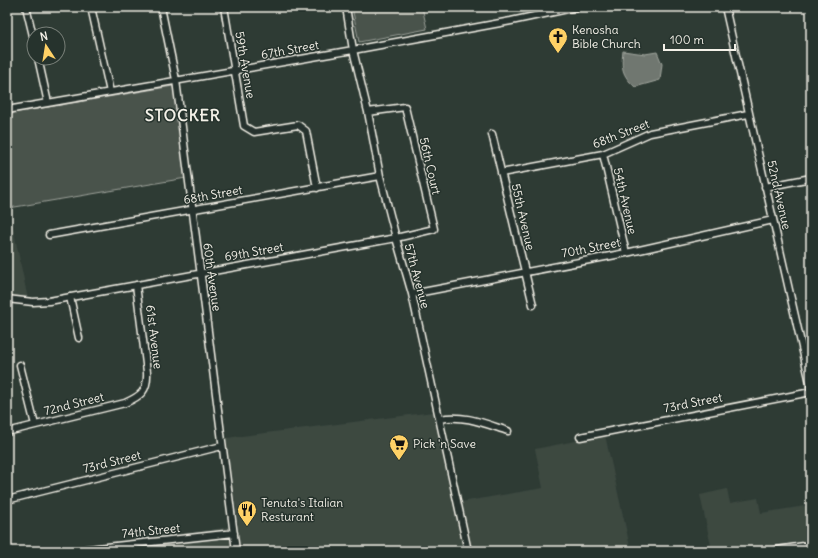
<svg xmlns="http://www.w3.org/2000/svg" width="818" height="558" font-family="Delius,sans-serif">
<rect width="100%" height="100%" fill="#2e3b34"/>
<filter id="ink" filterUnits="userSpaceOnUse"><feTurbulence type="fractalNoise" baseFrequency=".025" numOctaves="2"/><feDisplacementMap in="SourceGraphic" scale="8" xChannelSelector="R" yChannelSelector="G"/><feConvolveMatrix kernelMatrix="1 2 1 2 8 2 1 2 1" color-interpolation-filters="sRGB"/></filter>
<g filter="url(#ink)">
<path fill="#3c4841" d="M 7,72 L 14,104 L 7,106 Z
M 7,206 L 9,208 L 28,299 L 7,296 Z
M 433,412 L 455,503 L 543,488 L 535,449 L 605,435 L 631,551 L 474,551 L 473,546 L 465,547 L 466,551 L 93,551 L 238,525 L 226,438 Z
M 727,489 L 730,503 L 758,498 L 761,513 L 811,505 L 811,542 L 753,551 L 712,551 L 700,495 Z"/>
<path fill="#48524c" stroke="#9ea29a" d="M 352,7 L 422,7 L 427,29 L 359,42 Z
M 173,86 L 186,178 L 9,208 L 7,206 L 7,114 Z"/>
<path fill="#6f7770" stroke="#a4a8a0" d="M 623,51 L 645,54 L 657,52 L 662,64 L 660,80 L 635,87 C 622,75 621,68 623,51 Z"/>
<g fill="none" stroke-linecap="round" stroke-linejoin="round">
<g stroke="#f4f1e8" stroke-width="9">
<path id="minor" d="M 26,7 L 34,40
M 91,7 L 110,92
M 161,7 L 176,80 L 236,551
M 224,7 L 244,126 L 254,132 L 298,125 L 306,131 L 317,188
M 346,7 L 353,50 L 368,112 L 380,176 L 396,238 L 412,294 L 468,551
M 725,7 L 811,387
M 38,58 L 48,103
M 7,110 L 353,50 L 511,21 L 577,7
M 492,134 L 533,305
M 603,154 L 626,253
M 501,173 L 603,154 L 650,133 L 748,114
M 765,187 L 811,178
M 49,235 L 380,176
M 412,294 L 626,253 L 773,220
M 70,297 L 79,338
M 7,299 L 33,302 L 49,301 L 396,238 L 434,229 L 405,107 L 368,112
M 20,365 L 35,425
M 440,419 C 464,414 486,424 508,431
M 7,432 L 125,403 C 141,396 148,391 147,372 L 136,285
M 580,437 L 811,392
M 7,500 L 222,446
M 70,551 L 234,533"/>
</g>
<g stroke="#f4f1e8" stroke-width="11">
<path id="major" d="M 777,551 L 811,546"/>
</g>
<use href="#minor" stroke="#26332d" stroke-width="6"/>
<use href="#major" stroke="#26332d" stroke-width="8"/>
</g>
</g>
<defs>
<g id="church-pin" transform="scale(1)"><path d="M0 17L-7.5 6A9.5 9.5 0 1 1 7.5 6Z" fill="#ffd166" stroke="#26332d"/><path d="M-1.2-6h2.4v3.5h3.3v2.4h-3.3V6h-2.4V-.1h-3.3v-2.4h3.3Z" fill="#111"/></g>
<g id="supermarket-pin" transform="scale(1)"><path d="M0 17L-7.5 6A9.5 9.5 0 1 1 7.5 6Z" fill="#ffd166" stroke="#26332d"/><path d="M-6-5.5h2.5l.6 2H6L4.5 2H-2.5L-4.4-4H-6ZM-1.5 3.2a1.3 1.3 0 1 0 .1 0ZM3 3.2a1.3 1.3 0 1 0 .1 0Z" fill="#111"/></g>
<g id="restaurant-pin" transform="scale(1)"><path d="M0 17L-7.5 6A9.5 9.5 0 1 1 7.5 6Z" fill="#ffd166" stroke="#26332d"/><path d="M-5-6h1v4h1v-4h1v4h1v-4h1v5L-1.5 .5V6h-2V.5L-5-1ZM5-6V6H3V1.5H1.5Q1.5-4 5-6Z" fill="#111"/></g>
</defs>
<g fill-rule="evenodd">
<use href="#church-pin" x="558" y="37"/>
<use href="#supermarket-pin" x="399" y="444"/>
<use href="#restaurant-pin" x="247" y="510"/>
</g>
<g text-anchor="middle" stroke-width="3" stroke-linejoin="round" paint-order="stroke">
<g font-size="12" fill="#f4f1e8" stroke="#26332d" text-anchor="start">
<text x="572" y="34">Kenosha<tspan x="572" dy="14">Bible Church</tspan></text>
<text x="413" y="448">Pick 'n Save</text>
<text x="261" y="507">Tenuta's Italian<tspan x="261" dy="14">Resturant</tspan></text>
</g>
<g font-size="12" fill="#f4f1e8" stroke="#26332d">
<text transform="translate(290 50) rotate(-10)" y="4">67th Street</text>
<text transform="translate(245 65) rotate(80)" y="4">59th Avenue</text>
<text transform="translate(621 134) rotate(-21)" y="4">68th Street</text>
<text transform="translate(430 166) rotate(77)" y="4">56th Court</text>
<text transform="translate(213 195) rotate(-10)" y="4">68th Street</text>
<text transform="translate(779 195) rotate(77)" y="4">52nd Avenue</text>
<text transform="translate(625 201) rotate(77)" y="4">54th Avenue</text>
<text transform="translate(523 217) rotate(77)" y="4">55th Avenue</text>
<text transform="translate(591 248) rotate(-11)" y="4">70th Street</text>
<text transform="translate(254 252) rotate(-10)" y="4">69th Street</text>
<text transform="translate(417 276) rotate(75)" y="4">57th Avenue</text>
<text transform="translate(212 277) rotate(82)" y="4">60th Avenue</text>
<text transform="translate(154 337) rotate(83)" y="4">61st Avenue</text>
<text transform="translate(693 403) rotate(-11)" y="4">73rd Street</text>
<text transform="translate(74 404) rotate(-14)" y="4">72nd Street</text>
<text transform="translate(112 462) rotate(-14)" y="4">73rd Street</text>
<text transform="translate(151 531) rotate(-6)" y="4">74th Street</text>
</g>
<g font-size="16" font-weight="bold" letter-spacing="1" fill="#f4f1e8" stroke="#26332d">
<text x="183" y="121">STOCKER</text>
</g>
</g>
<rect width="818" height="558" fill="none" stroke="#26332d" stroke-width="24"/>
<rect x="12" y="12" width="794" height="534" fill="none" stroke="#f4f1e8" stroke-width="1.5" filter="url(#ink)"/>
<g transform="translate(46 46) rotate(348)"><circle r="19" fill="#26332d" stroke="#787f78"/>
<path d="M0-3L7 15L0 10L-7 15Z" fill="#ffd166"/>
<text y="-6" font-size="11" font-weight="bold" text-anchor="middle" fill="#f4f1e8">N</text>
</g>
<path d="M664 44v6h71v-6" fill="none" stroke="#f4f1e8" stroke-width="2"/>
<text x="670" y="44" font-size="12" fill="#f4f1e8" stroke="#26332d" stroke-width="3" paint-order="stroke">100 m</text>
</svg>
